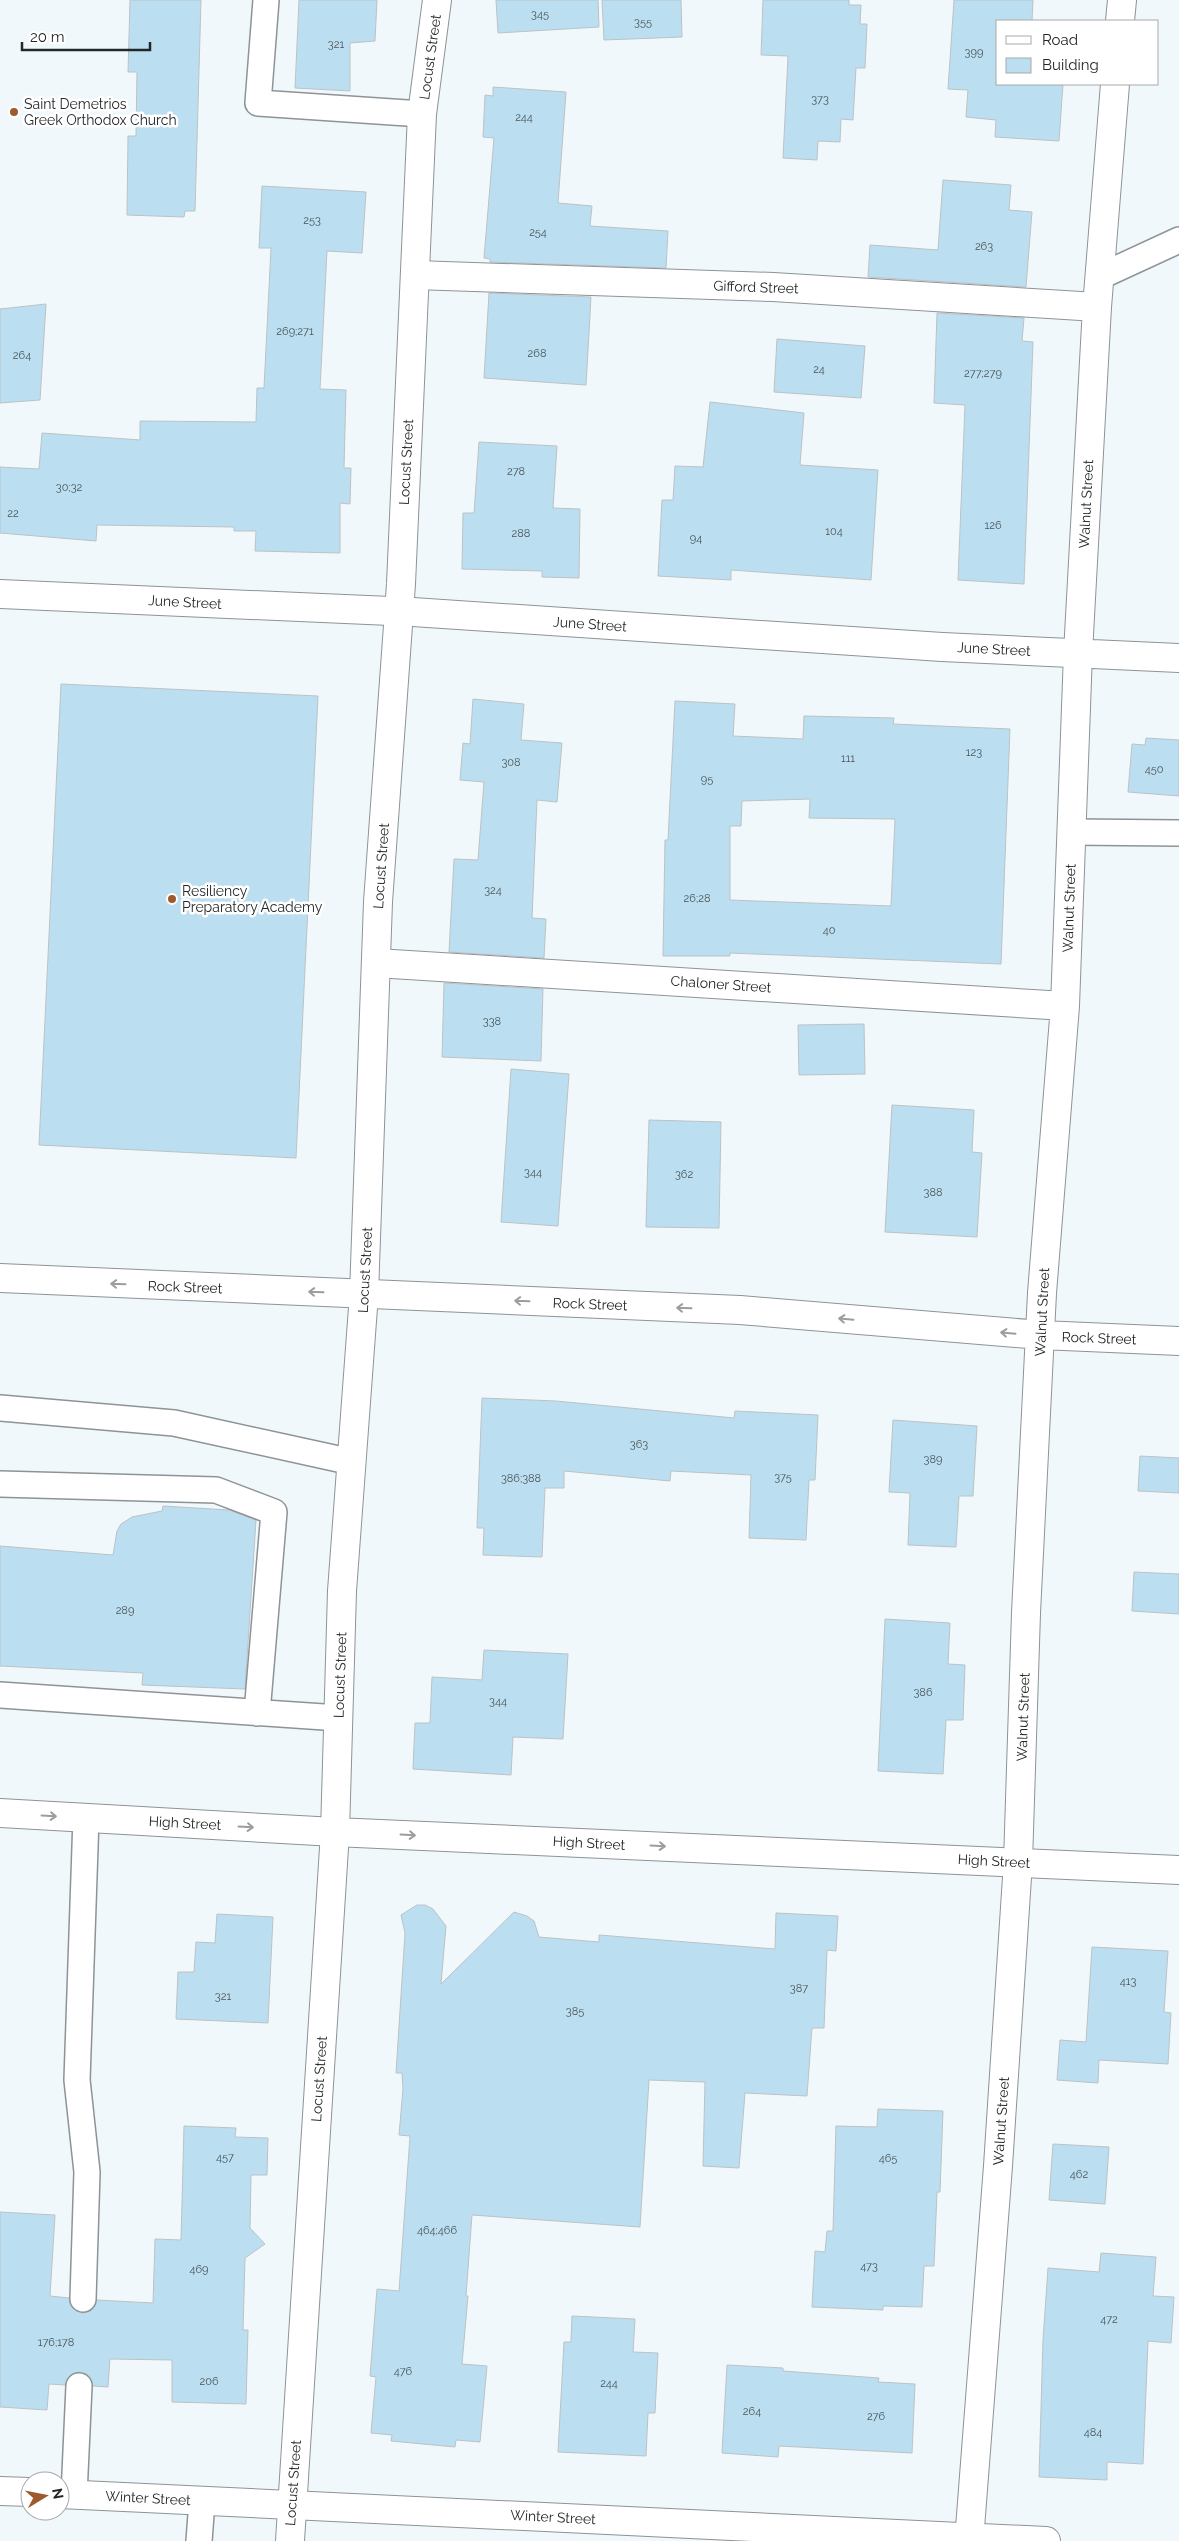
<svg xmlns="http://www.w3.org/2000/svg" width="1179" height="2541" font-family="Raleway,sans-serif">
<rect width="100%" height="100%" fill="#f1f8fc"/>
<path fill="#bbdff0" stroke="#bcc2c6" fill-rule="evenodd" d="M 130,0 L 201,0 L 195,211 L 185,211 L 184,217 L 127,215 L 128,136 L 136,136 L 137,72 L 128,72 Z
M 299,0 L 377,0 L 375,41 L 350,43 L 350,91 L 295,88 Z
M 496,0 L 598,0 L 599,27 L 498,33 Z
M 602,0 L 681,0 L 682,37 L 604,40 Z
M 763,0 L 849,0 L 849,5 L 861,5 L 860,24 L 867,24 L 865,68 L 856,68 L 853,120 L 841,119 L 840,142 L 818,141 L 817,160 L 783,158 L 788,56 L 761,55 Z
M 954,0 L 1033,0 L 1032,21 L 998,21 L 998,84 L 1063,84 L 1059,141 L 995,137 L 996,120 L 966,117 L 968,90 L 948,89 Z
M 493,87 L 566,92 L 558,203 L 592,206 L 590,226 L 668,231 L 666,268 L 490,262 L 490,259 L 484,258 L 494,138 L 483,137 L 485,95 L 493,96 Z
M 943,180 L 1011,185 L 1009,210 L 1032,212 L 1026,287 L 868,277 L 870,245 L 938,250 Z
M 262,186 L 366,192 L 362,253 L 327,251 L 320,389 L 346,390 L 344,468 L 351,468 L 350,504 L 340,503 L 340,553 L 255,551 L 256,531 L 234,531 L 234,527 L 97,525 L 96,541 L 0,533 L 0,467 L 39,469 L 42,433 L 140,440 L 140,421 L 256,422 L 257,388 L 264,388 L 271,248 L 259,248 Z
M 489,293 L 591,297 L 586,385 L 484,378 Z
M 46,304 L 40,400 L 0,403 L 0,309 Z
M 937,313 L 1024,318 L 1022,341 L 1033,342 L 1024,584 L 958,580 L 965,405 L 934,403 Z
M 777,339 L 865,346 L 861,398 L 774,392 Z
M 710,402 L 804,413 L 800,465 L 878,470 L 871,580 L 731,570 L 731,580 L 658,576 L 662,500 L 673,500 L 675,466 L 703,467 Z
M 479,442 L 557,446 L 553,508 L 580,509 L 579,578 L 542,577 L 542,571 L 462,569 L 463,513 L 474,513 Z
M 61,684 L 318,696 L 296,1158 L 39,1145 Z
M 473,699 L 524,704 L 521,740 L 562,743 L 557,802 L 537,800 L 532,918 L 546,919 L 544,958 L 449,952 L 454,859 L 478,860 L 484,782 L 460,780 L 463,743 L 470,744 Z
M 675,701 L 735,704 L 733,736 L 803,739 L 804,716 L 894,718 L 893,724 L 1010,729 L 1001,964 L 730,953 L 730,956 L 663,956 L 665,840 L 668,840 ZM 810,799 L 809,818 L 895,819 L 891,906 L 730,900 L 730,826 L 741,826 L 742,801 Z
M 1146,738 L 1179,740 L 1179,796 L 1128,792 L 1132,744 L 1145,745 Z
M 444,983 L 543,989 L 541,1061 L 442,1057 Z
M 864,1024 L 865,1074 L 799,1075 L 798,1025 Z
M 511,1069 L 569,1074 L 558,1226 L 501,1222 Z
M 892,1105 L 974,1110 L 972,1152 L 982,1153 L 977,1237 L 885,1232 Z
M 649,1120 L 721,1122 L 719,1228 L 646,1227 Z
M 482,1398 L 556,1401 L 734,1418 L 735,1411 L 818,1415 L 815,1480 L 809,1480 L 806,1540 L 749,1538 L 751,1475 L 671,1471 L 670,1481 L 564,1471 L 564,1488 L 545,1488 L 542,1557 L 483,1555 L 484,1528 L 477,1528 Z
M 893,1420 L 977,1426 L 973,1496 L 959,1496 L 956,1547 L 908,1545 L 910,1493 L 889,1492 Z
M 1140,1456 L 1179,1458 L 1179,1493 L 1138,1491 Z
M 163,1506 L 229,1510 L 256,1520 L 245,1689 L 142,1685 L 143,1673 L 0,1666 L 0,1546 L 113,1555 L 117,1531 L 121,1524 L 132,1517 L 162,1511 Z
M 1134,1572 L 1179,1574 L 1179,1614 L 1132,1611 Z
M 885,1619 L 950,1623 L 948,1664 L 965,1665 L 963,1720 L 946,1720 L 943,1774 L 878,1771 Z
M 484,1650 L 568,1654 L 563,1739 L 513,1737 L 511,1775 L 413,1769 L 415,1723 L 430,1723 L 432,1677 L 482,1680 Z
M 417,1905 L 425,1905 L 433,1909 L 446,1926 L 441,1984 L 514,1912 L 527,1916 L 534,1921 L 539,1937 L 599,1942 L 599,1935 L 775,1949 L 776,1913 L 838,1916 L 836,1951 L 827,1950 L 824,2028 L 812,2028 L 807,2096 L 745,2093 L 739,2168 L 703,2166 L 705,2082 L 649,2080 L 640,2227 L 472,2215 L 466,2296 L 468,2296 L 462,2364 L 487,2366 L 480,2442 L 456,2440 L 455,2447 L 391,2441 L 392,2435 L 371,2433 L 376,2377 L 370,2376 L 377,2289 L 399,2291 L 410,2136 L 399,2135 L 403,2089 L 402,2073 L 396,2073 L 405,1933 L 401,1915 Z
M 217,1914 L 273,1917 L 268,2023 L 176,2019 L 178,1972 L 194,1972 L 196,1942 L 215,1943 Z
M 1092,1947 L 1168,1951 L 1164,2012 L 1171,2013 L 1168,2064 L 1099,2060 L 1098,2083 L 1057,2080 L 1060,2040 L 1086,2042 Z
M 878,2109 L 943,2111 L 940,2192 L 937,2192 L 934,2266 L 924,2266 L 922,2307 L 883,2306 L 883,2310 L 812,2307 L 815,2251 L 825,2252 L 827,2231 L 833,2231 L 836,2126 L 877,2127 Z
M 184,2126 L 236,2128 L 235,2137 L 268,2138 L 267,2175 L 251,2175 L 250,2228 L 265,2244 L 245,2258 L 243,2330 L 248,2330 L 246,2404 L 172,2402 L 172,2360 L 110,2359 L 108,2387 L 93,2386 L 87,2374 L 79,2372 L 72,2374 L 65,2385 L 49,2384 L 47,2410 L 0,2407 L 0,2212 L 55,2215 L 50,2296 L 69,2298 L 71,2306 L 82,2313 L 90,2311 L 97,2300 L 153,2303 L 155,2239 L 181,2240 Z
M 1053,2144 L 1109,2147 L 1105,2204 L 1049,2200 Z
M 1101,2253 L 1156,2257 L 1153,2296 L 1174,2297 L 1171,2343 L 1148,2341 L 1143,2464 L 1107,2462 L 1107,2480 L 1039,2477 L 1043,2340 L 1048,2268 L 1099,2272 Z
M 572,2316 L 635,2319 L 633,2352 L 658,2353 L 655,2413 L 648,2413 L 646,2456 L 558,2452 L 564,2342 L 571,2342 Z
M 727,2365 L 783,2368 L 783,2371 L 879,2378 L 878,2382 L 915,2384 L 912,2453 L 779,2446 L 778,2457 L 722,2453 Z"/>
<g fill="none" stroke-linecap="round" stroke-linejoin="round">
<g stroke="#8d9396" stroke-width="28">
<path id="lane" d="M 266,0 L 258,103 L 422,114
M 1099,277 L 1179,240
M 1072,832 L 1179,833
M 0,1408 L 174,1423 L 352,1462
M 0,1484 L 216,1490 L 274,1512 L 257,1713
M 0,1695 L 339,1718
M 83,2299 L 87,2172 L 77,2080 L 86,1818
M 74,2495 L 79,2386
M 199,2541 L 202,2501"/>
</g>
<g stroke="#8d9396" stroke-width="30">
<path id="street" d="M 1120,21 L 1122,0
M 415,275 L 773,287 L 1097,307
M 0,594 L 413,612 L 942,647 L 1179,658
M 376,963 L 1065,1006
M 0,1278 L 740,1310 L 1041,1335 L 1179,1341
M 0,2491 L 30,2492
M 60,2494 L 1046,2541
M 969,2541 L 998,2166 L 1018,1862 L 1026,1613 L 1042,1293 L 1065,1006 L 1078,653 L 1097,307 L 1115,84"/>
</g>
<g stroke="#8d9396" stroke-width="30">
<path id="secondary" d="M 0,1813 L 335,1832 L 1179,1870
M 290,2541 L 335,1832 L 342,1591 L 364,1294 L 378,902 L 401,584 L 422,114 L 437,0"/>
</g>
<use href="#lane" stroke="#fff" stroke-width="25"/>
<use href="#street" stroke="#fff" stroke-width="28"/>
<use href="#secondary" stroke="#fff" stroke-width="28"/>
</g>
<defs><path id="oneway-shaft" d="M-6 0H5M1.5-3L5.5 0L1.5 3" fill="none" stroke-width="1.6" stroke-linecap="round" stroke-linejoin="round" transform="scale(1.25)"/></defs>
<g stroke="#9c9e9e">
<use href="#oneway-shaft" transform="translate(118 1284) rotate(-178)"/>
<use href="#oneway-shaft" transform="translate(316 1292) rotate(-178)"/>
<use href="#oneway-shaft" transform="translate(522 1301) rotate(-178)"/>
<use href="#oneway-shaft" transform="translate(684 1308) rotate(-178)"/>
<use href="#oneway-shaft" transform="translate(846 1319) rotate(-175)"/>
<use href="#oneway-shaft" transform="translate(1008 1333) rotate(-175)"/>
<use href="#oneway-shaft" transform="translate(49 1816) rotate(3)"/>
<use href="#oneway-shaft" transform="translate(246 1827) rotate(3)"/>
<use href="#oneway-shaft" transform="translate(408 1835) rotate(3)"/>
<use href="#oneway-shaft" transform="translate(658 1846) rotate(3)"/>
</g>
<g fill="#9e5a2b" stroke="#fff" stroke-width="2">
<circle cx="14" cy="112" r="5"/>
<circle cx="172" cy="899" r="5"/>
</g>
<g text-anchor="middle" stroke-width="5" stroke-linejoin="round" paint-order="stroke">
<g font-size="11" fill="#4a555a">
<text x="540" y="18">345</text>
<text x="643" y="26">355</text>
<text x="336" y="48">321</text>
<text x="974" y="56">399</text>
<text x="820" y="103">373</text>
<text x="524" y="121">244</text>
<text x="312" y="224">253</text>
<text x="538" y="236">254</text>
<text x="984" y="250">263</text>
<text x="295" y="335">269;271</text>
<text x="537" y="357">268</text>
<text x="22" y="359">264</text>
<text x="819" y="373">24</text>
<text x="983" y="377">277;279</text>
<text x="516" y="475">278</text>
<text x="69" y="491">30;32</text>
<text x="13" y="517">22</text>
<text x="993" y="529">126</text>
<text x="834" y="535">104</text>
<text x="521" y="537">288</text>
<text x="696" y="542">94</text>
<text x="974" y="756">123</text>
<text x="848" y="762">111</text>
<text x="511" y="766">308</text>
<text x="1154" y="773">450</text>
<text x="707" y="783">95</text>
<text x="493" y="894">324</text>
<text x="697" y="902">26;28</text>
<text x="829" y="934">40</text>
<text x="492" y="1025">338</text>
<text x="533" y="1176">344</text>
<text x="684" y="1178">362</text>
<text x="933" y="1196">388</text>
<text x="639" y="1448">363</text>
<text x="933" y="1463">389</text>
<text x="783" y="1481">375</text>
<text x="521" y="1482">386;388</text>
<text x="125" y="1614">289</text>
<text x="923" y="1696">386</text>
<text x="498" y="1705">344</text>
<text x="1128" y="1985">413</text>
<text x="799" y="1992">387</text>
<text x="223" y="2000">321</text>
<text x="575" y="2015">385</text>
<text x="225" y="2161">457</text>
<text x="888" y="2162">465</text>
<text x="1079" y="2178">462</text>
<text x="437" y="2234">464;466</text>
<text x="869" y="2270">473</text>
<text x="199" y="2273">469</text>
<text x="1109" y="2323">472</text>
<text x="56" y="2346">176;178</text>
<text x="403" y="2375">476</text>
<text x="209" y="2385">206</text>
<text x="609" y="2387">244</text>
<text x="752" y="2415">264</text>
<text x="876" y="2420">276</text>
<text x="1093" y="2436">484</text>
</g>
<g font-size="14" fill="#242728" stroke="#fff">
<text transform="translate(430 57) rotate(-82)" y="5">Locust Street</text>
<text transform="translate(756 287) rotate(2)" y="5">Gifford Street</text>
<text transform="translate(406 462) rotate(-87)" y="5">Locust Street</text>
<text transform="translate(1086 504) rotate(-87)" y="5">Walnut Street</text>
<text transform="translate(185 602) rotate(3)" y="5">June Street</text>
<text transform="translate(590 624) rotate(4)" y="5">June Street</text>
<text transform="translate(994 649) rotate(3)" y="5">June Street</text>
<text transform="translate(381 866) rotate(-86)" y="5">Locust Street</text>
<text transform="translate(1069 908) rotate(-88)" y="5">Walnut Street</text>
<text transform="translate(721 984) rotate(4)" y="5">Chaloner Street</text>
<text transform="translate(365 1270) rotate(-87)" y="5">Locust Street</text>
<text transform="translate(185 1287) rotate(2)" y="5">Rock Street</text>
<text transform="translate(590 1304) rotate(2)" y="5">Rock Street</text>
<text transform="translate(1042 1312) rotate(-87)" y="5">Walnut Street</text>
<text transform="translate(1099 1338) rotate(2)" y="5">Rock Street</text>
<text transform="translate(340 1675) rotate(-88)" y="5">Locust Street</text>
<text transform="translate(1023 1717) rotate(-88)" y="5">Walnut Street</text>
<text transform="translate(185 1823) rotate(3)" y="5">High Street</text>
<text transform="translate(589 1843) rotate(3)" y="5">High Street</text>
<text transform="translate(994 1861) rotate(3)" y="5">High Street</text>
<text transform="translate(319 2079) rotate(-86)" y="5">Locust Street</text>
<text transform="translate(1001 2121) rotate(-86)" y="5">Walnut Street</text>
<text transform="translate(293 2483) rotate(-86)" y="5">Locust Street</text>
<text transform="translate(148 2498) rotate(3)" y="5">Winter Street</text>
<text transform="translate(553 2517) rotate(3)" y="5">Winter Street</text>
</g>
<g font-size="14" fill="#242728" stroke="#fff" text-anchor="start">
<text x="24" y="109">Saint Demetrios<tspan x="24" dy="16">Greek Orthodox Church</tspan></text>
<text x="182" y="896">Resiliency<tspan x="182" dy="16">Preparatory Academy</tspan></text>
</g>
</g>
<rect x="996" y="20" width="162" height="65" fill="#ffffff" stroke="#a7a9a9"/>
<rect x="1006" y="36" width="25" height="8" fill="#ffffff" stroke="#a7a9a9"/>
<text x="1042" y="45" font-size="15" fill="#242728">Road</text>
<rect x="1006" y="58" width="25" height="15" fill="#bbdff0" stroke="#a7a9a9"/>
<text x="1042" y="70" font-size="15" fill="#242728">Building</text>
<g transform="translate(45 2496) rotate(80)"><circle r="24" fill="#ffffff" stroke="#a7a9a9"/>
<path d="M0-4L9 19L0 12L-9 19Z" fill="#9e5a2b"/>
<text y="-8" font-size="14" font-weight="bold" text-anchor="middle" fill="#242728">N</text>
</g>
<path d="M22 42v8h128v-8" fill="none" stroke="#242728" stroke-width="2.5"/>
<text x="30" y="42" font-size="15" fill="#242728" stroke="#ffffff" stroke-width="4" paint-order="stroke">20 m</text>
</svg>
